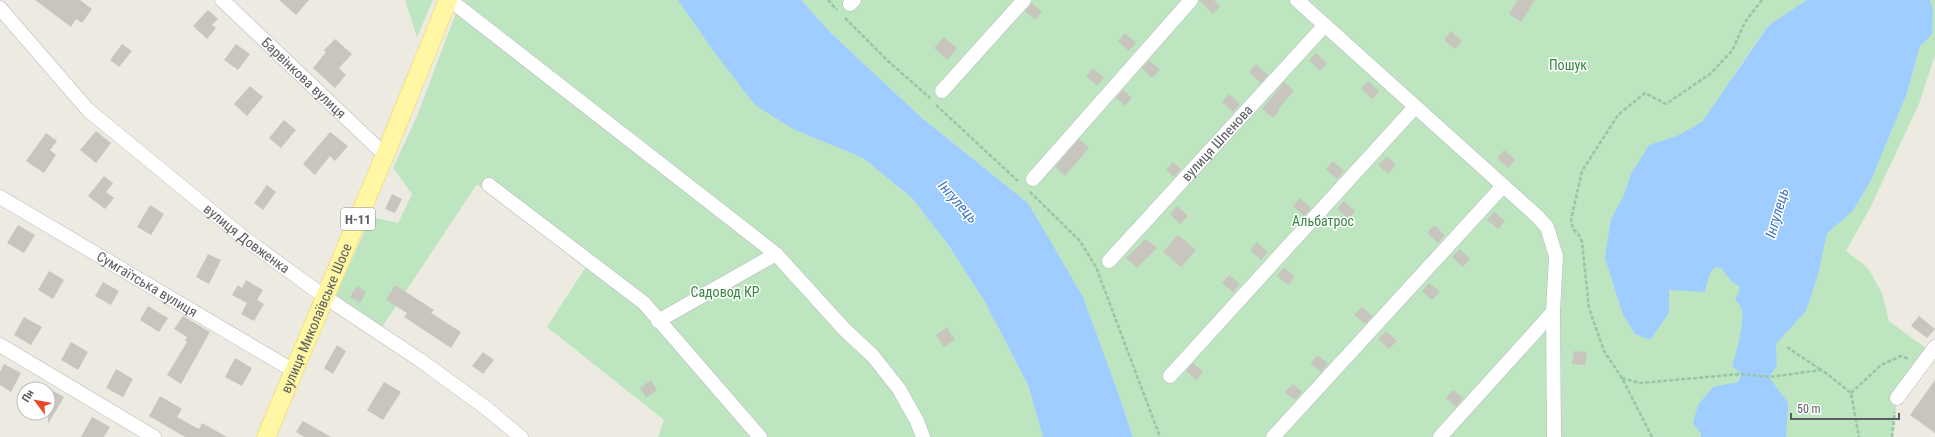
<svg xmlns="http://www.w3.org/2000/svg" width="1935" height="437" font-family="'Roboto Condensed',sans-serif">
<rect width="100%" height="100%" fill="#edebe1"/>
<path fill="#bde5c0" d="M 405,0 L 433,0 L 417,37 Z
M 461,0 L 678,0 L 795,130 L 863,158 L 912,198 L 949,246 L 985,302 L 1028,385 L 1043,437 L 658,437 L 664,420 L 547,327 L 585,268 L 477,184 L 382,327 L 336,295 L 371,217 L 398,223 L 412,194 L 393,168 L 417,116 Z
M 801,0 L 1814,0 L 1768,26 L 1740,66 L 1719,99 L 1663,287 L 1705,263 L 1734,260 L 1747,324 L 1741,374 L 1710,437 L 1133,437 L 1121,401 L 1028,203 L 922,118 L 832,34 Z
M 1930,0 L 1935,0 L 1935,55 L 1919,104 L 1871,206 L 1846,251 L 1868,268 L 1882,293 L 1889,321 L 1931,352 L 1897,398 L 1892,437 L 1773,437 L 1769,377 L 1777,366 L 1775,322 L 1907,93 L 1920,46 L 1932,35 L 1933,9 Z"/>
<path fill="#9fcdff" d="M 678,0 L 801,0 L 832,34 L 922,118 L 1028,203 L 1083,297 L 1121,401 L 1133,437 L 1043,437 L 1028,385 L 985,302 L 949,246 L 912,198 L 863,158 L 795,130 L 755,105 L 712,49 Z
M 1807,0 L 1930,0 L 1933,9 L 1932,35 L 1920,46 L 1907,93 L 1871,180 L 1852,212 L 1827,233 L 1818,275 L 1806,311 L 1776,344 L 1777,366 L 1769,377 L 1788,403 L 1786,437 L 1701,437 L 1701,434 L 1693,423 L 1698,405 L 1713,387 L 1738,382 L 1741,374 L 1732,366 C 1736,355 1745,320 1742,310 C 1741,306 1737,302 1735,299 L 1739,293 L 1739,286 L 1731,281 L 1721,268 L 1715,267 L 1709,275 L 1705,292 L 1669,290 L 1669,313 L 1650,340 L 1635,334 L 1623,315 L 1605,258 L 1611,219 L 1624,195 L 1631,174 L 1649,145 L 1677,136 L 1702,122 L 1768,26 Z"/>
<path fill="#c8c5be" d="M 35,0 L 80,0 L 92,9 L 82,23 L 76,19 L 71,27 Z
M 279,0 L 309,0 L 296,15 Z
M 1199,0 L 1214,0 L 1220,6 L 1213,14 Z
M 1518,0 L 1535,0 L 1521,22 L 1509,14 Z
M 1032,3 L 1042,12 L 1035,20 L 1025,11 Z
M 208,10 L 218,19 L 212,25 L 216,28 L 207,39 L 193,26 Z
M 1451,31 L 1462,41 L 1455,49 L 1444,40 Z
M 1125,33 L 1136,43 L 1129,51 L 1118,41 Z
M 944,37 L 957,48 L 948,60 L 934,48 Z
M 335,39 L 352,54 L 339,68 L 346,75 L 335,88 L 313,68 L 326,52 L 324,50 Z
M 122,44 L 132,51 L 119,67 L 110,60 Z
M 236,44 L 250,54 L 238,70 L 224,60 Z
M 1316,53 L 1327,63 L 1320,71 L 1309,61 Z
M 1149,60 L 1160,70 L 1152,78 L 1142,68 Z
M 1256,64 L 1268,75 L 1261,83 L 1249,72 Z
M 1093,68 L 1104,78 L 1097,86 L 1086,76 Z
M 1368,81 L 1379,91 L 1372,99 L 1361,89 Z
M 1284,82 L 1294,91 L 1278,109 L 1280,110 L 1273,118 L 1262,109 Z
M 250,86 L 263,97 L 247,116 L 234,104 Z
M 1123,90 L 1132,98 L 1125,106 L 1116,98 Z
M 1229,94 L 1240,104 L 1233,112 L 1222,102 Z
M 284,120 L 296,130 L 281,148 L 269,138 Z
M 96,131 L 111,143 L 96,163 L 80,150 Z
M 330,132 L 348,146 L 335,161 L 330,156 L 315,175 L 303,164 Z
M 46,133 L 57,141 L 50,150 L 56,155 L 44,173 L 26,161 Z
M 1079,139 L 1089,148 L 1065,176 L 1055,167 Z
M 1504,150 L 1515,160 L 1508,168 L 1497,158 Z
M 1387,156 L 1396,165 L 1388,174 L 1378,165 Z
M 1333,161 L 1344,171 L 1337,179 L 1326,169 Z
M 1173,162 L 1181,169 L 1174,177 L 1166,170 Z
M 104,176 L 113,183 L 106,192 L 114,198 L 105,209 L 88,196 Z
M 267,185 L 276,192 L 263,210 L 254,203 Z
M 392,194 L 402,199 L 395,213 L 385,209 Z
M 1300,198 L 1311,208 L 1304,216 L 1293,206 Z
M 1344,201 L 1355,211 L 1348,219 L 1337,209 Z
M 150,205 L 164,214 L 151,235 L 137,227 Z
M 1177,206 L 1188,216 L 1180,224 L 1170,214 Z
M 1494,212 L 1505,221 L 1498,229 L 1487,220 Z
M 18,225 L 35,235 L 24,253 L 7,243 Z
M 1434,225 L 1445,235 L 1438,243 L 1427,233 Z
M 1178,235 L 1196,250 L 1181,267 L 1163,252 Z
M 1146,239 L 1157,248 L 1137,268 L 1126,258 Z
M 1257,242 L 1268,252 L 1261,260 L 1250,250 Z
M 1460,249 L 1470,259 L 1463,267 L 1452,257 Z
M 208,254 L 221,260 L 209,284 L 196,277 Z
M 1284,267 L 1295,277 L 1288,285 L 1277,276 Z
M 49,271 L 64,280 L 53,299 L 38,290 Z
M 1229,275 L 1240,284 L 1233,292 L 1222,283 Z
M 246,280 L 263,290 L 257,300 L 264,304 L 254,321 L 241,314 L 247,303 L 232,295 L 238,285 L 242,288 Z
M 103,282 L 119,291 L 111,305 L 95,296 Z
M 1429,283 L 1440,292 L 1432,300 L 1422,291 Z
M 395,285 L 434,310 L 431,313 L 461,332 L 451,348 L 404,317 L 407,313 L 386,300 Z
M 357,286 L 366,292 L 360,303 L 350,297 Z
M 148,306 L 168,318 L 159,332 L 140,320 Z
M 1362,307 L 1372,316 L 1365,324 L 1354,315 Z
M 183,316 L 210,332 L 181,384 L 167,375 L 187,342 L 185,340 L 187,337 L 174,329 Z
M 1919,316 L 1935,329 L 1927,338 L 1911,326 Z
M 24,317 L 42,327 L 31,345 L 14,335 Z
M 947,327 L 955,340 L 944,347 L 936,335 Z
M 1386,331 L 1397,341 L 1389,349 L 1378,339 Z
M 71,342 L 88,352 L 78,370 L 61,360 Z
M 337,345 L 346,351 L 333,374 L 324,368 Z
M 1574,351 L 1587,352 L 1585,365 L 1572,364 Z
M 483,352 L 494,360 L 483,374 L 472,366 Z
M 1318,355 L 1328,364 L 1321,372 L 1310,363 Z
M 235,358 L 252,368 L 242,386 L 225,377 Z
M 1193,363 L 1203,372 L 1196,380 L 1186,371 Z
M 4,364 L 21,373 L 11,392 L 0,385 L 0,372 Z
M 116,369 L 133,379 L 123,397 L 106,388 Z
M 651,380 L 657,390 L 646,398 L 640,388 Z
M 1935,380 L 1935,433 L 1910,415 Z
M 384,382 L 401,392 L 383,420 L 367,410 Z
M 1293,384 L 1302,392 L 1295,400 L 1285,392 Z
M 48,388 L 64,397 L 48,424 Z
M 1453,390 L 1463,398 L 1456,407 L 1446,398 Z
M 160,396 L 182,409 L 177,417 L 199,429 L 202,423 L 227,437 L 185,437 L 149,416 Z
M 92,417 L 110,427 L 104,437 L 81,437 Z
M 303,421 L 331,437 L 304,437 L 296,432 Z"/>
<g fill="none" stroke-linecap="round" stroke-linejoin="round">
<g stroke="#b7b9be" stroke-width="15">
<g id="minor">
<path id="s1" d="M 222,0 L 385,155"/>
<path d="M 450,0 L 776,254 L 845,330 L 873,356 L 899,389 L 917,421 L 923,437"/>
<path d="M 1297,0 L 1537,216 L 1547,227 L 1556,256 L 1553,312 L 1554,437"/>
<path d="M 850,4 L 854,0"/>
<path id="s2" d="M 0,8 L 88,110 L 244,238 L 325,297 L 420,360 L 486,408 L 521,437"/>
<path d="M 942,91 L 1024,0"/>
<path d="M 1033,179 L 1191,0"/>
<path d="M 489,185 L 644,303 L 760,437"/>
<path id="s3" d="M 0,197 L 294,371"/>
<path id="s4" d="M 1109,261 L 1325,25"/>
<path d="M 658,321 L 776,254"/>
<path d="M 0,345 L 154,437"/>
<path d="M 1170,376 L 1415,107"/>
<path d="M 1897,398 L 1935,347"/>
<path d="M 1273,437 L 1503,186"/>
<path d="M 1440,437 L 1553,312"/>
</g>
</g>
<g stroke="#f1d255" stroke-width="19">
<g id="major">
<path id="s5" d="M 266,437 L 385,155 L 448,0"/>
</g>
</g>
<path stroke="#96c6a7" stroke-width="2.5" stroke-dasharray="4 2" stroke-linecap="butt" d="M 828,0 L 837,10
M 845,18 L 888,61 L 930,98
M 936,105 L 1019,182
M 1030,192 L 1080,241 L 1096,267 L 1160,437
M 1787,347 L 1821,370
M 1622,378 L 1640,383 L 1741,374 L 1769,377 L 1822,370 L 1851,393 L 1859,437
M 1851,393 L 1881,365 L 1901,356 L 1909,359
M 1652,437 L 1622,378 L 1604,351 L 1589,308 L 1582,242 L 1579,235 L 1573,229 L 1571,220 L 1582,171 L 1618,115 L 1645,93 L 1666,104 L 1710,74 L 1732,51 L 1745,22 L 1762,0
M 1892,437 L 1895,412"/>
<use href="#minor" stroke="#fff" stroke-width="14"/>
<use href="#major" stroke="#fff7a4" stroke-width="18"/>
</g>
<g text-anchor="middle" stroke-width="3" stroke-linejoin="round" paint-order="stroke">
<rect fill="#fff" stroke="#8c8e91" stroke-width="1" x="341" y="208" width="34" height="22" rx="3"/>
<g font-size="13" font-weight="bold" fill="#5a5d62">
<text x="358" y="224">Н-11</text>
</g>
<g font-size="14" fill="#35863f" stroke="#fff">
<text x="1568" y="70">Пошук</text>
<text x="1323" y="226">Альбатрос</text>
<text x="725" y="297">Садовод КР</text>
</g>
<g font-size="14" fill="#5a5d62" stroke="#fff">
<text dy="5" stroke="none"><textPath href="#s1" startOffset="113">Барвінкова вулиця</textPath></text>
<text dy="5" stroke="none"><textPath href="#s4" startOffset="160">вулиця Шпенова</textPath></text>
<text dy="5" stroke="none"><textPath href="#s2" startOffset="339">вулиця Довженка</textPath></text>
<text dy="5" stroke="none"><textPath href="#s3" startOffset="171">Сумгаїтська вулиця</textPath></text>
<text dy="5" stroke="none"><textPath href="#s5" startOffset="129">вулиця Миколаївське Шосе</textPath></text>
</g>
<g font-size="15" font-style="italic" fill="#4176c2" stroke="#fff">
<text transform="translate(958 202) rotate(48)" y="5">Інгулець</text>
<text transform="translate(1777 213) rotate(-74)" y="5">Інгулець</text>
</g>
</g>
<g transform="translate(36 401) rotate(302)"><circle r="19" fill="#ffffff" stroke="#bdbec0"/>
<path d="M0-3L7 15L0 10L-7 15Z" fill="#e9482b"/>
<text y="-6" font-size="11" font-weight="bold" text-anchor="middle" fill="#5a5d62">Пн</text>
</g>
<path d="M1791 413v6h108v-6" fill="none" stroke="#5a5d62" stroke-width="2"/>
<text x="1797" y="413" font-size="12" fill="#5a5d62" stroke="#ffffff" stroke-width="3" paint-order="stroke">50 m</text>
</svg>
